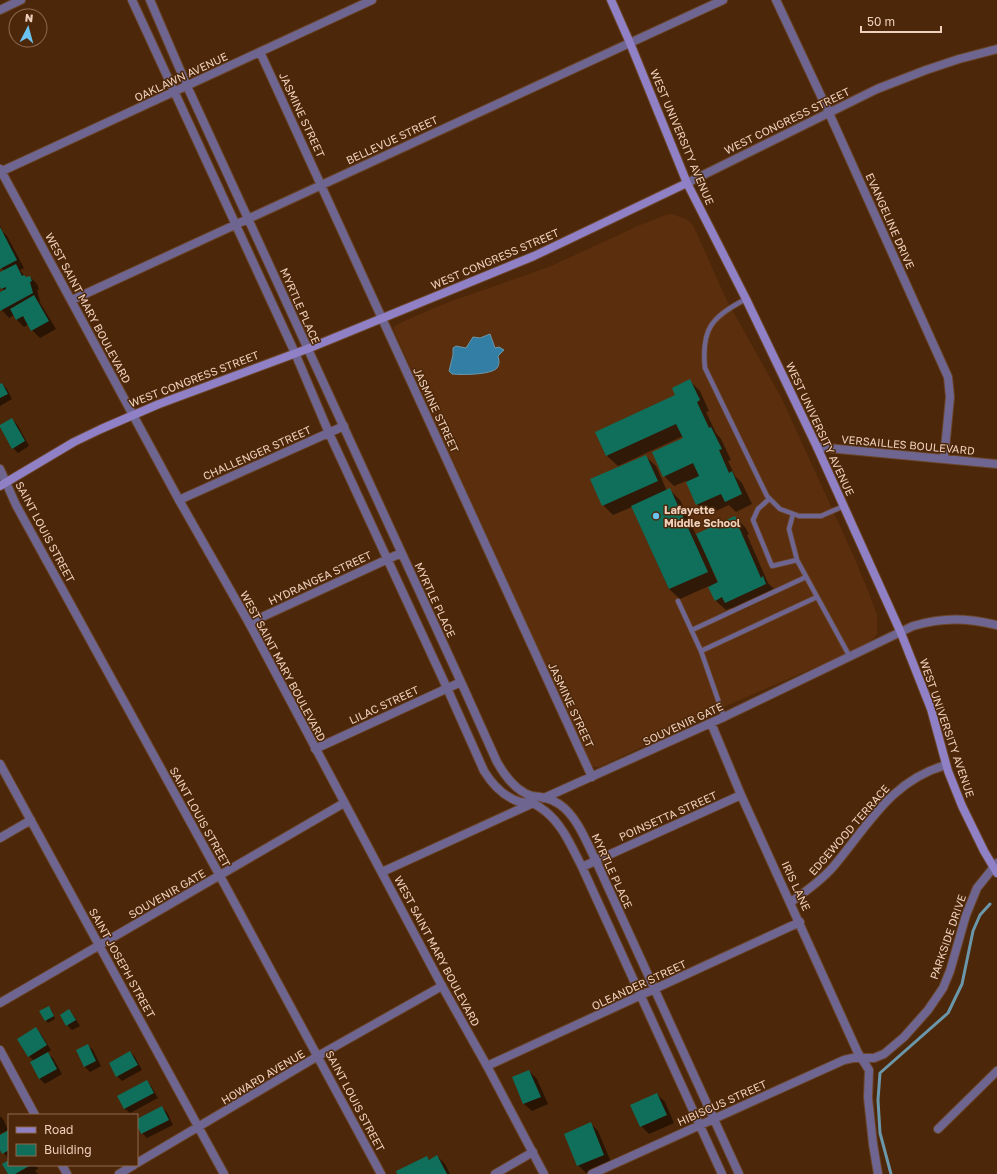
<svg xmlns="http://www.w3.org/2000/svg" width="997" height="1174" font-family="'Golos Text',sans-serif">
<rect width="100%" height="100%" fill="#4d2709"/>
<path fill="#5b2f0d" d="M 672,214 L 686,219 L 693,225 L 727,301 L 781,397 L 855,559 L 870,596 L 877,615 L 877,634 L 873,639 L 868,643 L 839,657 L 728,705 L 644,746 L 599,767 L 595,767 L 592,766 L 394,331 L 394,327 L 397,325 L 411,318 L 449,302 L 549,267 L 640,225 L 666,215 Z"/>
<path fill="#337ea4" stroke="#6b97ab" d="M 490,334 L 495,348 L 499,347 L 504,350 L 498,356 C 499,360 500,364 497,368 C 491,375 461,375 452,374 L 449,371 L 453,355 L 453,348 L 456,346 L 466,348 L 473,337 L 480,338 Z"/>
<path fill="#0007" fill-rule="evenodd" d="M 0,225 L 2,231 L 7,236 L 24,268 L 20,270 L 26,278 L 30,277 L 37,284 L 39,289 L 37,290 L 40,301 L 39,301 L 56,329 L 40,338 L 32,330 L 29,324 L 24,327 L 16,319 L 14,315 L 9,318 L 0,308 L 0,293 L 4,291 L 0,284 L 0,273 L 4,271 L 0,266 Z
M 690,381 L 700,391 L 709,411 L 706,412 L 716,433 L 721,439 L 731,460 L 728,461 L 735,476 L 742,483 L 752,504 L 736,512 L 729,505 L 707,515 L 697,504 L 686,481 L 674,486 L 664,476 L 684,439 L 683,436 L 618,466 L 607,456 L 597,432 L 677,396 Z
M 2,384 L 7,389 L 12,399 L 0,406 L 0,385 Z
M 12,420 L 17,424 L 29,446 L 18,453 L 13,448 Z
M 645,456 L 656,466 L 667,491 L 670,490 L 680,500 L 696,535 L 735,517 L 745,527 L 749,534 L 747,535 L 768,583 L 773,588 L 776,594 L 736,613 L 731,608 L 726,610 L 715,600 L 709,586 L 680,599 L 669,589 L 632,507 L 613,515 L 603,505 ZM 710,565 L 711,565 L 720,582 L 718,583 Z
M 51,1009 L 55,1019 L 48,1023 L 46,1021 Z
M 69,1011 L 74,1016 L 80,1026 L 72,1030 L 67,1025 Z
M 36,1029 L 41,1034 L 51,1050 L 47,1053 L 53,1058 L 62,1074 L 45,1084 L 40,1079 L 31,1063 L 34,1061 L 29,1056 Z
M 88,1045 L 93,1050 L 101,1066 L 90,1072 L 85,1067 L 77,1051 Z
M 130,1052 L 135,1057 L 142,1070 L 122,1081 L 117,1076 Z
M 529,1071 L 537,1079 L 548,1104 L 532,1111 L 524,1104 L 513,1078 Z
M 146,1081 L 151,1086 L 158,1098 L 130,1113 L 125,1109 L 118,1096 Z
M 657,1094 L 665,1102 L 674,1123 L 649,1134 L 641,1126 Z
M 162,1108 L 167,1112 L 173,1125 L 147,1138 L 142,1133 L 137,1120 Z
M 0,1116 L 3,1119 L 8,1130 L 0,1134 Z
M 591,1124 L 598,1131 L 611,1162 L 586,1173 L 578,1165 Z
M 9,1132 L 9,1157 L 8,1158 L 0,1148 L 0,1136 Z
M 437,1156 L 445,1164 L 450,1174 L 398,1174 L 427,1157 L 430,1160 Z
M 9,1161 L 9,1165 L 36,1165 L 38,1169 L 35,1171 L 38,1174 L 9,1174 Z"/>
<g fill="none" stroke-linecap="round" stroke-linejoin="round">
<path stroke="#6b97ab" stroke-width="3" d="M 891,1174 L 880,1133 L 878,1100 L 880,1073 L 948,1013 L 962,984 L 973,931 L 980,915 L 990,904"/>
</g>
<path fill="#106f5b" d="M 0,227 L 17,260 L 0,269 Z
M 16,264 L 22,276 L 24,275 L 26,277 L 30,276 L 32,281 L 30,282 L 33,293 L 0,311 L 0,292 L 6,289 L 6,287 L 1,289 L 0,287 L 0,272 Z
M 34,295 L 49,321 L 31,331 L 23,316 L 16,320 L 10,309 Z
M 690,379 L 700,400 L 697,402 L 709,428 L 711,427 L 722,449 L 719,450 L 729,473 L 732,471 L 742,494 L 725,502 L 721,494 L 696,505 L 686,482 L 699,476 L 693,463 L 663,477 L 652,452 L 683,438 L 676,424 L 606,456 L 595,432 L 675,395 L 672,388 Z
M 2,383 L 8,394 L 0,398 L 0,384 Z
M 12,418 L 25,441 L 12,449 L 0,427 L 0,425 Z
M 646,455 L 658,481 L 602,506 L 590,479 Z
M 670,488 L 708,572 L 669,589 L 631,506 Z
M 735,516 L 739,524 L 738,525 L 761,578 L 763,576 L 766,584 L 725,603 L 722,597 L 715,601 L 708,587 L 718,582 L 696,534 Z
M 49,1006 L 54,1016 L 45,1021 L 39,1011 Z
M 69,1009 L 76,1020 L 66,1026 L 60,1015 Z
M 36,1027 L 47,1045 L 28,1057 L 17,1039 Z
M 88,1044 L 96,1061 L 84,1067 L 76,1050 Z
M 130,1051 L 138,1065 L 116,1077 L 109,1063 Z
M 48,1052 L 57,1069 L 39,1079 L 30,1062 Z
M 529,1070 L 541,1097 L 523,1104 L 512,1077 Z
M 147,1080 L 154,1093 L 124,1109 L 117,1096 Z
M 657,1093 L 667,1115 L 640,1127 L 630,1105 Z
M 162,1106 L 169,1120 L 141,1134 L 137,1125 L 137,1119 Z
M 591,1122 L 604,1155 L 577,1166 L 564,1134 Z
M 9,1130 L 9,1150 L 2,1154 L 0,1150 L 0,1135 Z
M 437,1155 L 447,1174 L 397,1174 L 396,1171 L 427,1156 L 429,1160 Z
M 9,1160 L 9,1165 L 31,1165 L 15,1174 L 8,1174 L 2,1164 Z"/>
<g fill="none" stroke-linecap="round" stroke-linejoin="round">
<g stroke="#6a4529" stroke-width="6">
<path id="service" d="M 746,299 C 712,317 701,328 705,368 L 767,496 L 780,509 L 799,516 L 821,516 L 844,506
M 769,499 L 758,509 L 753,520 L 772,566 L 797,560 L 789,529 L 793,514
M 797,560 L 850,657
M 678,601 L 701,651 L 817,597
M 692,630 L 806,577
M 701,651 L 724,717"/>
</g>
<g stroke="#6a4529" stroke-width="10">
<path id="minor" d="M 132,0 L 295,353 L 329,433 L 447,688 L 484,771 C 492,784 504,797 520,802 C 524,803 528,802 532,803 C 536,804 542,809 545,811 C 563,825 572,848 582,867 L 722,1174
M 150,0 L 187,86 L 461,682 L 497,762 C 505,776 516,792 532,796 C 542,797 550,798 559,804 C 577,816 586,841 596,861 L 739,1174
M 776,0 L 829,113 L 948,377 L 950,397 L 944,459
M 0,10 L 21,0
M 260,52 L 592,777
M 0,169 L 133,415
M 0,172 L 372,0
M 72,300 L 723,0
M 817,447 L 997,464
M 0,469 L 16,505 L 220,876 L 381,1174
M 179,500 L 344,426
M 249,623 L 401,553
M 711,723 L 741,795 L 858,1053 L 869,1070 L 868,1098 L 873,1144 L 878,1174
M 315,749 L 461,682
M 0,764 L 224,1174
M 544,798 L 724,717 L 913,626 C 944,617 966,618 997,625
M 0,838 L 31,820
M 582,867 L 741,795
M 382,872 L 531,804
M 791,902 C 806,891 821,881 833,867 C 868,826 890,781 946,765
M 0,1003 L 344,803
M 0,1050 L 35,1115
M 487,1066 L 800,922
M 938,1129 L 997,1071
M 137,1163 L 318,1056 L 442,986
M 62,1165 L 67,1174
M 119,1174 L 134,1165
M 495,1174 L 533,1152
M 592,1174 L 844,1060 L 853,1058 L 874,1058 L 884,1054 L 904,1037 L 928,1010 L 943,988 L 950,971 L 966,915 L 977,888 L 997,863"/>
</g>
<g stroke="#6a4529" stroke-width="10">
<path id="tertiary" d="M 687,183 L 877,89 L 926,70 L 959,59 L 997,49
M 133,415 L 179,500 L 249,623 L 442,986 L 487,1066 L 544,1174"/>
</g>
<g stroke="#6a4529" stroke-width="10">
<path id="secondary" d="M 611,0 L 630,43 L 687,183 L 746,299 L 817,447 L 901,633 L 931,709 L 948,771 L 962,806 L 984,851 L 997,873
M 0,486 L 74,442 L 101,429 L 159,404 L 307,349 L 534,256 L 687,183"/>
</g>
<use href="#service" stroke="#6e6591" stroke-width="4.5"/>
<use href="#minor" stroke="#6e6591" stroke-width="8"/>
<use href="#tertiary" stroke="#6e6591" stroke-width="8"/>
<use href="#secondary" stroke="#9080c6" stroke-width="8"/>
</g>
<circle fill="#6bc3f2" stroke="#4d2709" stroke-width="1.5" cx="656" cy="516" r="4"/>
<g text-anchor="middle" stroke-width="3" stroke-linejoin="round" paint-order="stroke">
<g font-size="11" fill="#efd0bc" stroke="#4d2709">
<text transform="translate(181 77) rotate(-25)" y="4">OAKLAWN AVENUE</text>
<text transform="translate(302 115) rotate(65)" y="4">JASMINE STREET</text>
<text transform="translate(787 121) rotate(-26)" y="4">WEST CONGRESS STREET</text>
<text transform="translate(682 137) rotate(67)" y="4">WEST UNIVERSITY AVENUE</text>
<text transform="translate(392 140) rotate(-25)" y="4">BELLEVUE STREET</text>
<text transform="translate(890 221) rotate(66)" y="4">EVANGELINE DRIVE</text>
<text transform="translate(495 259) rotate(-23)" y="4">WEST CONGRESS STREET</text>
<text transform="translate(300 306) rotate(66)" y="4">MYRTLE PLACE</text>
<text transform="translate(88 308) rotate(62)" y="4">WEST SAINT MARY BOULEVARD</text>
<text transform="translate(194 379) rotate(-21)" y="4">WEST CONGRESS STREET</text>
<text transform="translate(436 410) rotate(65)" y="4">JASMINE STREET</text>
<text transform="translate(820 429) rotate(65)" y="4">WEST UNIVERSITY AVENUE</text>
<text transform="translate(908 445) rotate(5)" y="4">VERSAILLES BOULEVARD</text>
<text transform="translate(257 453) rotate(-24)" y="4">CHALLENGER STREET</text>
<text transform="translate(45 532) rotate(62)" y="4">SAINT LOUIS STREET</text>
<text transform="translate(320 578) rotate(-25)" y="4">HYDRANGEA STREET</text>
<text transform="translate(435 600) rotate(65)" y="4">MYRTLE PLACE</text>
<text transform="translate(283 666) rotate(62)" y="4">WEST SAINT MARY BOULEVARD</text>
<text transform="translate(384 705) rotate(-25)" y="4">LILAC STREET</text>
<text transform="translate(571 705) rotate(65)" y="4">JASMINE STREET</text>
<text transform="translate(683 724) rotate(-25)" y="4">SOUVENIR GATE</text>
<text transform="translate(947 728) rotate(71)" y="4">WEST UNIVERSITY AVENUE</text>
<text transform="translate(668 816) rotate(-24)" y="4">POINSETTA STREET</text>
<text transform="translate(200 817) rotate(61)" y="4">SAINT LOUIS STREET</text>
<text transform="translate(849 830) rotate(-49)" y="4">EDGEWOOD TERRACE</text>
<text transform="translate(612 871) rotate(65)" y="4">MYRTLE PLACE</text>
<text transform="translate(796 886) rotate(65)" y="4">IRIS LANE</text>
<text transform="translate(167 894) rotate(-30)" y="4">SOUVENIR GATE</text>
<text transform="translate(948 937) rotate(-71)" y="4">PARKSIDE DRIVE</text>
<text transform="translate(437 951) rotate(62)" y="4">WEST SAINT MARY BOULEVARD</text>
<text transform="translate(122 963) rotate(61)" y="4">SAINT JOSEPH STREET</text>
<text transform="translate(639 985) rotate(-25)" y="4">OLEANDER STREET</text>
<text transform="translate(263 1077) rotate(-31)" y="4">HOWARD AVENUE</text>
<text transform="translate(355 1101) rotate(62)" y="4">SAINT LOUIS STREET</text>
<text transform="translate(722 1103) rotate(-24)" y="4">HIBISCUS STREET</text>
</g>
<g font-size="11" font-weight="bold" fill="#efd0bc" stroke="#4d2709" text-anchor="start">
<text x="664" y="514">Lafayette<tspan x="664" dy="13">Middle School</tspan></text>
</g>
</g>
<rect x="8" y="1114" width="130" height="52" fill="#4d2709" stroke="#8e6b51"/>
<rect x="16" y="1127" width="20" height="6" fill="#9080c6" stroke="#8e6b51"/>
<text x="44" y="1134" font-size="12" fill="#efd0bc">Road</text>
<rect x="16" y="1144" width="20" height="12" fill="#106f5b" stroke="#8e6b51"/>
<text x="44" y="1154" font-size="12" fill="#efd0bc">Building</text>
<g transform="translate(28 28) rotate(6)"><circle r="19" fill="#4d2709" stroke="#8e6b51"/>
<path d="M0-3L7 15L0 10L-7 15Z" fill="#6bc3f2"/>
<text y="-6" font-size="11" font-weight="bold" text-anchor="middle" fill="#efd0bc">N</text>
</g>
<path d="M861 26v6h80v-6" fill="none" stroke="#efd0bc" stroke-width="2"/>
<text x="867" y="26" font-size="12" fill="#efd0bc" stroke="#4d2709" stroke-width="3" paint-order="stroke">50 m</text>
</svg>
